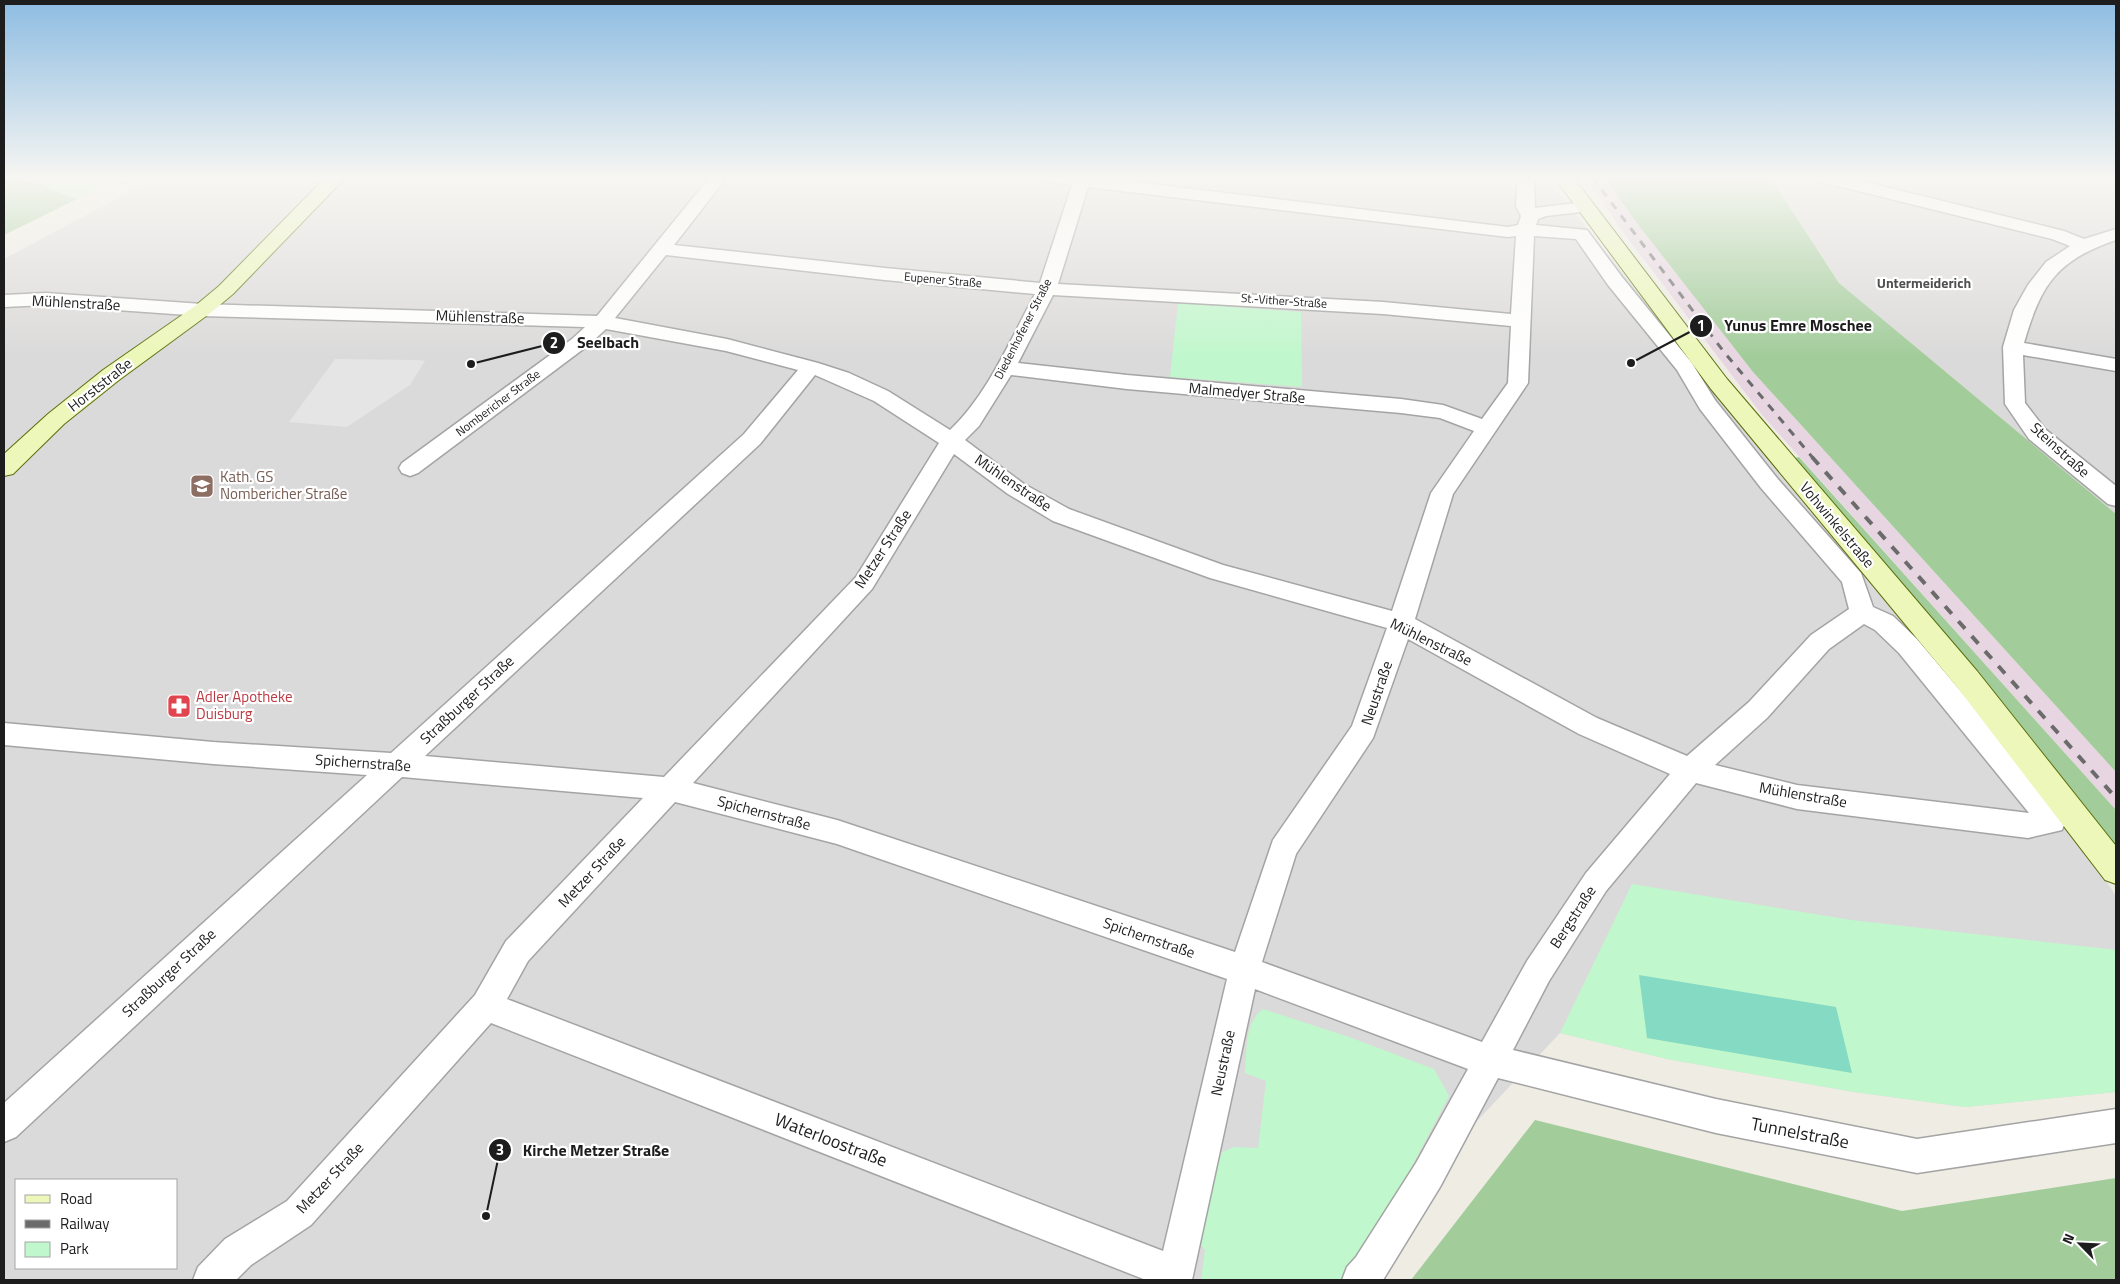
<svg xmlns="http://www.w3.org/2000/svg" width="2120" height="1284" font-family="'Titillium Web',sans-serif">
<rect width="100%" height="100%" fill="#eeece3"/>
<path fill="#dbdada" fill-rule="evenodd" d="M 151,177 L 1541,177 L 1560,194 L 1680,346 L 1740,425 L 1893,607 L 2065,819 L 2116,896 L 2116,1092 L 1965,1107 L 1854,1092 L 1667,1059 L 1560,1033 L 1327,1280 L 4,1280 L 4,259 L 131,191 ZM 16,1180 L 176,1180 L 176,1268 L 16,1268 Z
M 1770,177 L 2116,177 L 2116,514 L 1840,284 Z"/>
<path fill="#e7d6e1" d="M 1585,177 L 1604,177 L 1633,218 L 1753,372 L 2116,772 L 2116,810 L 1763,416 L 1626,236 Z"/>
<path fill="#a2cc9a" d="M 4,177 L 21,177 L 77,199 L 4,235 Z
M 1604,177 L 1770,177 L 1839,283 L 2116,514 L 2116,772 L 1753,372 L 1633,218 Z
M 1799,457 L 2116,810 L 2116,852 L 2095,822 L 1790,459 Z
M 1535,1120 L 1902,1211 L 2116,1178 L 2116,1280 L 1411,1280 Z"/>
<path fill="#c1f7cc" d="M 21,177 L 99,177 L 97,182 L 100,187 L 77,199 Z
M 1178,303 L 1301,312 L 1302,387 L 1170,377 Z
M 1632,884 L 1851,920 L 2116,950 L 2116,1092 L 1965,1107 L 1854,1092 L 1667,1059 L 1560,1033 Z
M 1263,1009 L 1349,1037 L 1434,1069 L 1449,1096 L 1358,1269 L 1347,1280 L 1201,1280 L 1205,1250 L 1196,1239 L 1215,1155 L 1234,1147 L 1258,1148 L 1266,1081 L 1245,1073 C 1247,1051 1244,1023 1263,1009 Z"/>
<path fill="#84dac3" d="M 1639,975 L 1836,1007 L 1852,1073 L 1647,1038 Z"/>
<path fill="#e5e5e5" d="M 335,359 L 418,360 L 425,361 L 410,385 L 347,427 L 289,422 Z"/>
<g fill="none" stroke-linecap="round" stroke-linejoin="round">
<g stroke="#a4a4a4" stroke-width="3">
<path id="street" d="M 115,177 L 133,177 C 129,183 124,183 117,182 Z
M 710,177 L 727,177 L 674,245 L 885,268 L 1040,283 L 1072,185 L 1043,181 L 1041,177 L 1093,177 L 1508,227 L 1518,225 L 1521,216 L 1516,206 L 1518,177 L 1534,177 L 1535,208 L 1584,202 L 1590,203 L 1593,207 L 1590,211 L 1546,216 L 1538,219 L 1536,225 L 1587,230 L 1622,277 L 1692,363 L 1715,400 L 1777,478 L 1861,573 L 1873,607 L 1893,616 L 1917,639 L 2062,812 L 2066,821 L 2062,830 L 2028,838 L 1797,809 L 1696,783 L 1606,891 L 1549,981 L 1513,1050 L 1716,1099 L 1917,1139 L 2116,1109 L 2116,1143 L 1917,1173 L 1716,1133 L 1498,1078 L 1440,1187 L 1383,1280 L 1342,1280 L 1347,1267 L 1356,1257 L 1416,1163 L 1468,1069 L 1255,989 L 1192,1280 L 1146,1280 L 491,1023 L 311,1225 L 251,1265 L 236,1280 L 193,1280 L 198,1267 L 225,1239 L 287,1201 L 475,995 L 506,941 L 643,798 L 402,777 L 16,1137 L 4,1142 L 4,1103 L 367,775 L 213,764 L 4,745 L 4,723 L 213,742 L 391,753 L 744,434 L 798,370 L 726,351 L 606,329 L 586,347 L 418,473 L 410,476 L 402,473 L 399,468 L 402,463 L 572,339 L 585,327 L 202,316 L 46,305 L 4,307 L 4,295 L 46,293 L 202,304 L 597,316 ZM 1088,187 L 1508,237 L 1516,236 L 1511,314 L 1383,302 L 1058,284 ZM 1534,236 L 1576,239 L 1608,285 L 1677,370 L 1700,409 L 1761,488 L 1842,582 L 1849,609 L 1811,635 L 1749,702 L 1687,756 L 1597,718 L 1415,619 L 1453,494 L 1528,383 ZM 666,255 L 885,280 L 1035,294 C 1010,340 988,394 950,430 L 888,391 L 849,373 L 818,363 L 727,339 L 615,318 ZM 1053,295 L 1383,314 L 1511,326 L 1508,383 L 1482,419 L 1443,405 L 1401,399 L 1127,375 L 1018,363 ZM 815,375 L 874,401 L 939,443 L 856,577 L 664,777 L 425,756 L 760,444 ZM 1011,375 L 1127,389 L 1401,413 L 1440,418 L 1474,431 L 1431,493 L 1392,611 L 1223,565 L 1069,509 L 1024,484 L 965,440 L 979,426 ZM 954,454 L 1008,494 L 1053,521 L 1210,578 L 1387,628 L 1352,726 L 1273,840 L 1235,952 L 837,820 L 693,783 L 872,589 ZM 1864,624 L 1875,630 L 1899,653 L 2029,813 L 1797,785 L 1715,765 L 1767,718 L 1829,649 ZM 1408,639 L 1579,734 L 1670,774 L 1586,873 L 1527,961 L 1482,1042 L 1262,962 L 1296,854 L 1373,738 ZM 675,802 L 837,844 L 1227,979 L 1163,1251 L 507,999 L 528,961 Z
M 1816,177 L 1845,177 L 2064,231 L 2084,239 L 2116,229 L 2116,240 C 2057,260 2041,284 2024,343 L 2116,359 L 2116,371 L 2023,355 L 2025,403 L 2045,429 L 2116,486 L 2116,506 L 2108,504 L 2029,439 L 2005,404 L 2003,347 L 2014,310 L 2028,285 L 2046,262 L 2070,246 L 2052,239 L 1818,181 Z"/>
</g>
<g stroke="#586f09" stroke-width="2">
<path id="secondary" d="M 326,177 L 346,177 L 233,294 L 209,314 L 119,380 L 64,424 L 13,474 L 4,476 L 4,454 L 48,414 L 103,370 L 195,306 L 219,286 Z
M 1554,177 L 1573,177 L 1727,379 L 1977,671 L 2116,846 L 2116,884 L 2105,880 L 1957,687 L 1711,389 Z"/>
</g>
<use href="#street" fill="#fff" fill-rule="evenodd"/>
<use href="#secondary" fill="#ecf7b9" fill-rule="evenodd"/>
<path stroke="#6b6b6b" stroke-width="3" stroke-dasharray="8 8" stroke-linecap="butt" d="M 1592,177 L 1724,352 L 1813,458"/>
<path stroke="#6b6b6b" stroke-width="4" stroke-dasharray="10 10" stroke-linecap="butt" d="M 1812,457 L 2116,798"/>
</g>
<linearGradient id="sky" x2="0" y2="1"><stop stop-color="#8dbce2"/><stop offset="0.5" stop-color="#f7f6f2"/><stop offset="1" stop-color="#f7f6f2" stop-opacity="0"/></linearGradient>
<rect width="2120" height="357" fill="url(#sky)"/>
<defs>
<g id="school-square" transform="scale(1.25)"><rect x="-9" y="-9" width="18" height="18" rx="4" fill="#8d6e63" stroke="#fff"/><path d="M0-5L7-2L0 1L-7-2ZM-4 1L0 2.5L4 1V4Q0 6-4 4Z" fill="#fff"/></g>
<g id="pharmacy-square" transform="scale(1.25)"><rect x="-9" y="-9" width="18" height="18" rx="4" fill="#e0444e" stroke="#fff"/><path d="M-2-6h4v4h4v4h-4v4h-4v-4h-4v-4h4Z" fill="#fff"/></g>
</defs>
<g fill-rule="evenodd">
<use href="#school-square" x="202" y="486"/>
<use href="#pharmacy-square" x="179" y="706"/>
</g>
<g text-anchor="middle" stroke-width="4.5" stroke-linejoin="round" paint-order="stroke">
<g font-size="12" fill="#1d1d1d" stroke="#fff">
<text transform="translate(943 280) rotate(5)" y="4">Eupener Straße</text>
<text transform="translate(1284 301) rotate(4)" y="4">St.-Vither-Straße</text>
<text transform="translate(1023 329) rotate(-63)" y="4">Diedenhofener Straße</text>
<text transform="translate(498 403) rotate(-37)" y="4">Nombericher Straße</text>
</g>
<g font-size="14" font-weight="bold" fill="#505050" stroke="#fff">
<text x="1924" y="288">Untermeiderich</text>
</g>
<g font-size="15" fill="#1d1d1d" stroke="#fff">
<text transform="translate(76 303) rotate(3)" y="5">Mühlenstraße</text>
<text transform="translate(480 317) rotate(2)" y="5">Mühlenstraße</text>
<text transform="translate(100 385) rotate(-38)" y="5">Horststraße</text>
<text transform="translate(1247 393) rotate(5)" y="5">Malmedyer Straße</text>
<text transform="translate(2060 450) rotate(42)" y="5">Steinstraße</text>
<text transform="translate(1013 483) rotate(34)" y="5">Mühlenstraße</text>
<text transform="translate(1837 525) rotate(50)" y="5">Vohwinkelstraße</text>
<text transform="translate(883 549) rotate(-57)" y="5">Metzer Straße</text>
<text transform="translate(1431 642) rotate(26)" y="5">Mühlenstraße</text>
<text transform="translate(1377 693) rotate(-71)" y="5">Neustraße</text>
<text transform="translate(467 700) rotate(-43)" y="5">Straßburger Straße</text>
<text transform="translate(363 763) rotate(4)" y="5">Spichernstraße</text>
<text transform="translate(1803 795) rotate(10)" y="5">Mühlenstraße</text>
<text transform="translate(764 813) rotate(15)" y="5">Spichernstraße</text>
<text transform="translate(592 872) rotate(-47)" y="5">Metzer Straße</text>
<text transform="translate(1573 917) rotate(-57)" y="5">Bergstraße</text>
<text transform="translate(1149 938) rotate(19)" y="5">Spichernstraße</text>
<text transform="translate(169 973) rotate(-43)" y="5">Straßburger Straße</text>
<text transform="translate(1223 1063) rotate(-78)" y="5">Neustraße</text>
<text transform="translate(330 1178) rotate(-47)" y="5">Metzer Straße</text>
</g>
<g font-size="15" fill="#785e54" stroke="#fff" text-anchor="start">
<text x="220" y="482">Kath. GS<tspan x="220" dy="17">Nombericher Straße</tspan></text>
</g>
<g font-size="15" fill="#be3a42" stroke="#fff" text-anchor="start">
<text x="196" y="702">Adler Apotheke<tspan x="196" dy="17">Duisburg</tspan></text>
</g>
<g font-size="18" fill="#1d1d1d" stroke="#fff">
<text transform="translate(1800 1133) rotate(11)" y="6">Tunnelstraße</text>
<text transform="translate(831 1140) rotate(21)" y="6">Waterloostraße</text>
</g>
</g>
<path fill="none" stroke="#1d1d1d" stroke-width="2" d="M1631 363L1701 326M471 364L554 343M486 1216L500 1150"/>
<g fill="#1d1d1d" stroke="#fff" stroke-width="2">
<circle cx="1631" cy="363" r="5"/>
<circle cx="471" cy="364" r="5"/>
<circle cx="486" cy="1216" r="5"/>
<circle cx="1701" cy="326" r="12"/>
<circle cx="554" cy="343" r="12"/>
<circle cx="500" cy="1150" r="12"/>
</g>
<g font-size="15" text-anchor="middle" font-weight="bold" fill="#fff">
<text x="1701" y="331">1</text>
<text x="554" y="348">2</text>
<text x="500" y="1155">3</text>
</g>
<g font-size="16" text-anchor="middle" font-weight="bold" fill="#1d1d1d" stroke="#fff" stroke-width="4.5" stroke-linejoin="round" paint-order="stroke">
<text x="1798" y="331">Yunus Emre Moschee</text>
<text x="608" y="348">Seelbach</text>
<text x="596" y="1156">Kirche Metzer Straße</text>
</g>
<rect width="2120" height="1284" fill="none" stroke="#1d1d1d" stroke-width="10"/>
<rect x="15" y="1179" width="162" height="90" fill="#ffffff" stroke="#a5a5a5"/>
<rect x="25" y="1195" width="25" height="8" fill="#ecf7b9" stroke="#a5a5a5"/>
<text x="60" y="1204" font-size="15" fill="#1d1d1d">Road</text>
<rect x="25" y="1220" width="25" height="8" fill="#6b6b6b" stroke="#a5a5a5"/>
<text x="60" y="1229" font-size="15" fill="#1d1d1d">Railway</text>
<rect x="25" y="1242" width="25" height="15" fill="#c1f7cc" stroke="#a5a5a5"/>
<text x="60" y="1254" font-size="15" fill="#1d1d1d">Park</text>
<g transform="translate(2080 1244) rotate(294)" stroke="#ffffff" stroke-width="4" paint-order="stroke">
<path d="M0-4L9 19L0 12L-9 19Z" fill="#1d1d1d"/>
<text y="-8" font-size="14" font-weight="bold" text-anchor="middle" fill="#1d1d1d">N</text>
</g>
</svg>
